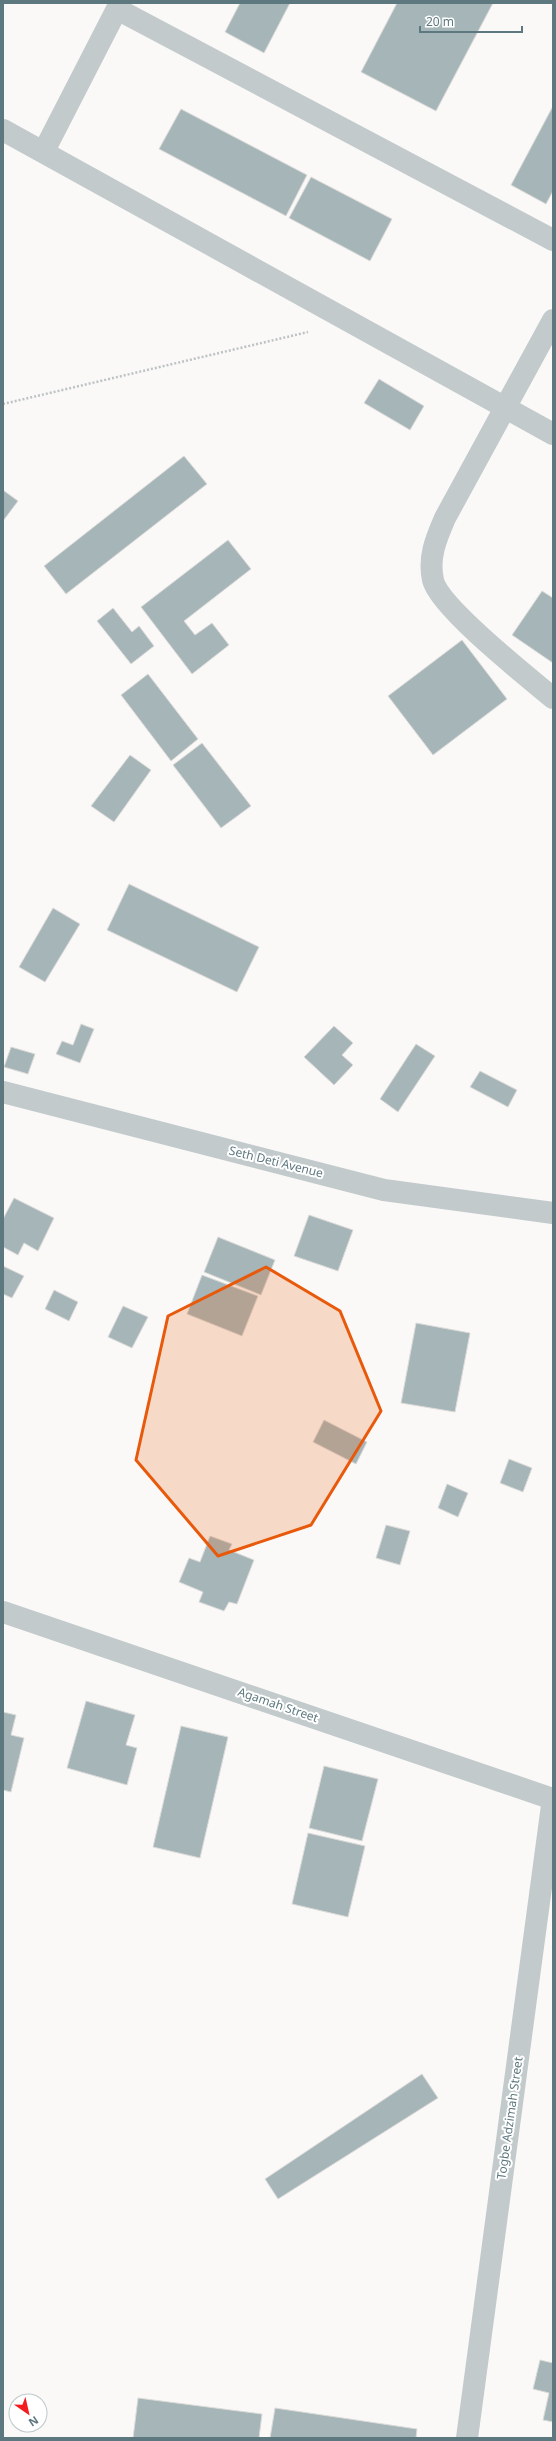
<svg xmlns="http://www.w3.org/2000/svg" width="556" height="2441" font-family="'Noto Sans',sans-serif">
<rect width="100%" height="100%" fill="#faf9f7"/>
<path fill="#a6b6b8" stroke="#dcdbd9" d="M 240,3 L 290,3 L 264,53 L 225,32 Z
M 397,3 L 493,3 L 436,111 L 361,72 Z
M 553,106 L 553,191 L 546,204 L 511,185 Z
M 181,109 L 307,175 L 286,216 L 159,149 Z
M 311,177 L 392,219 L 370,261 L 289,218 Z
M 379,379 L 424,406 L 410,430 L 364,403 Z
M 184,456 L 207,484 L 66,594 L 44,566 Z
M 3,490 L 18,501 L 3,521 Z
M 228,540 L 251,569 L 184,621 L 195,635 L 212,623 L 229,645 L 192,674 L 141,607 Z
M 542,591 L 553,598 L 553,663 L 512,635 Z
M 113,608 L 132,632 L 139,626 L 154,646 L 131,664 L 97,621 Z
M 462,640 L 507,699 L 433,755 L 388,696 Z
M 148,674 L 198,739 L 171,761 L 121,695 Z
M 202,743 L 251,806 L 221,828 L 173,765 Z
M 130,755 L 151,770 L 114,822 L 91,806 Z
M 129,884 L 259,947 L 237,992 L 107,930 Z
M 53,908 L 80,924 L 45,982 L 19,967 Z
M 81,1024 L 94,1029 L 80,1063 L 56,1054 L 62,1041 L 73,1045 Z
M 334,1026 L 353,1043 L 342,1055 L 353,1065 L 334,1085 L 304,1057 Z
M 416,1044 L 435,1056 L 398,1112 L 380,1099 Z
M 11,1047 L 35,1054 L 28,1074 L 4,1067 Z
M 480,1071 L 517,1090 L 508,1107 L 470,1087 Z
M 14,1198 L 54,1218 L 38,1251 L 24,1243 L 18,1255 L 3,1247 L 3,1219 Z
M 309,1215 L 353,1230 L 338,1271 L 294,1256 Z
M 218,1237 L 275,1260 L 261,1295 L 204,1272 Z
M 3,1266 L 24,1276 L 12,1298 L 3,1294 Z
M 202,1275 L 258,1296 L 242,1336 L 187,1314 Z
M 54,1290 L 78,1302 L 69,1321 L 45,1309 Z
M 123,1306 L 148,1317 L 132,1348 L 108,1337 Z
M 416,1323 L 470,1333 L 455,1412 L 401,1403 Z
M 324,1420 L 367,1442 L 356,1464 L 313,1442 Z
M 509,1459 L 532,1468 L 523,1492 L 500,1483 Z
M 447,1484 L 468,1493 L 458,1517 L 438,1508 Z
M 386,1525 L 410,1531 L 400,1565 L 376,1558 Z
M 210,1536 L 232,1544 L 229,1550 L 254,1560 L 237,1604 L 229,1602 L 224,1611 L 199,1602 L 203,1592 L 179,1582 L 189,1558 L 200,1562 Z
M 86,1701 L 135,1715 L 126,1745 L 137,1748 L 127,1785 L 67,1768 Z
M 3,1712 L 16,1715 L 11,1735 L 24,1738 L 11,1792 L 3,1790 Z
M 181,1726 L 228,1737 L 200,1858 L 153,1847 Z
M 324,1766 L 378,1779 L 362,1841 L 309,1828 Z
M 308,1833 L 365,1846 L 348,1917 L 292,1904 Z
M 422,2074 L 438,2098 L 278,2199 L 265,2179 Z
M 540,2360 L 553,2363 L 553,2422 L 543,2420 L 549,2393 L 533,2389 Z
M 138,2398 L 262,2414 L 259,2438 L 133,2438 Z
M 275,2408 L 417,2429 L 416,2438 L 270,2438 Z"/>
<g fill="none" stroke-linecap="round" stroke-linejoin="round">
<path stroke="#bdc2c4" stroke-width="2.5" stroke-dasharray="2 2" stroke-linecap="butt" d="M 3,404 L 308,332"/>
<path stroke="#c2cacc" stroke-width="22" d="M 117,9 L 553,240
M 3,130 L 553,434
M 44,151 L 120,3
M 553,320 L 445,518 C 436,539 428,557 433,580 C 439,607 529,678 553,698
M 3,1092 L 384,1190 L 553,1213
M 3,1612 L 553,1799
M 467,2438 L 553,1798"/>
</g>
<path fill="#e8590c" fill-opacity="0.2" stroke="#e8590c" stroke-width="3" stroke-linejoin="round" d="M 266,1267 L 340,1311 L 381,1411 L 311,1525 L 218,1556 L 136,1460 L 168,1316 Z"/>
<g text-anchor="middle" stroke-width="4" stroke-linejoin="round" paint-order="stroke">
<g font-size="12" fill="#5e787f" stroke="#fff">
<text transform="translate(276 1162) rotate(14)" y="4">Seth Deti Avenue</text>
<text transform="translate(278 1705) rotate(19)" y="4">Agamah Street</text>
<text transform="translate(510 2118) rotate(-82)" y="4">Togbe Adzimah Street</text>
</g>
</g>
<rect width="556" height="2441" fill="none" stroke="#5e787f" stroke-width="8"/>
<g transform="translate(28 2413) rotate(146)"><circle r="19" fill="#ffffff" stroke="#bfc9cc"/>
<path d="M0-3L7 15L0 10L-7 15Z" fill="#f51c20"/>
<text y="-6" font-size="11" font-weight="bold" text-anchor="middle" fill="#5e787f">N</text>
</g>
<path d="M420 26v6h102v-6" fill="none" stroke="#5e787f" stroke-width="2"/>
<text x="426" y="26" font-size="12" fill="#5e787f" stroke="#ffffff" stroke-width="3" paint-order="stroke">20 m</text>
</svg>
